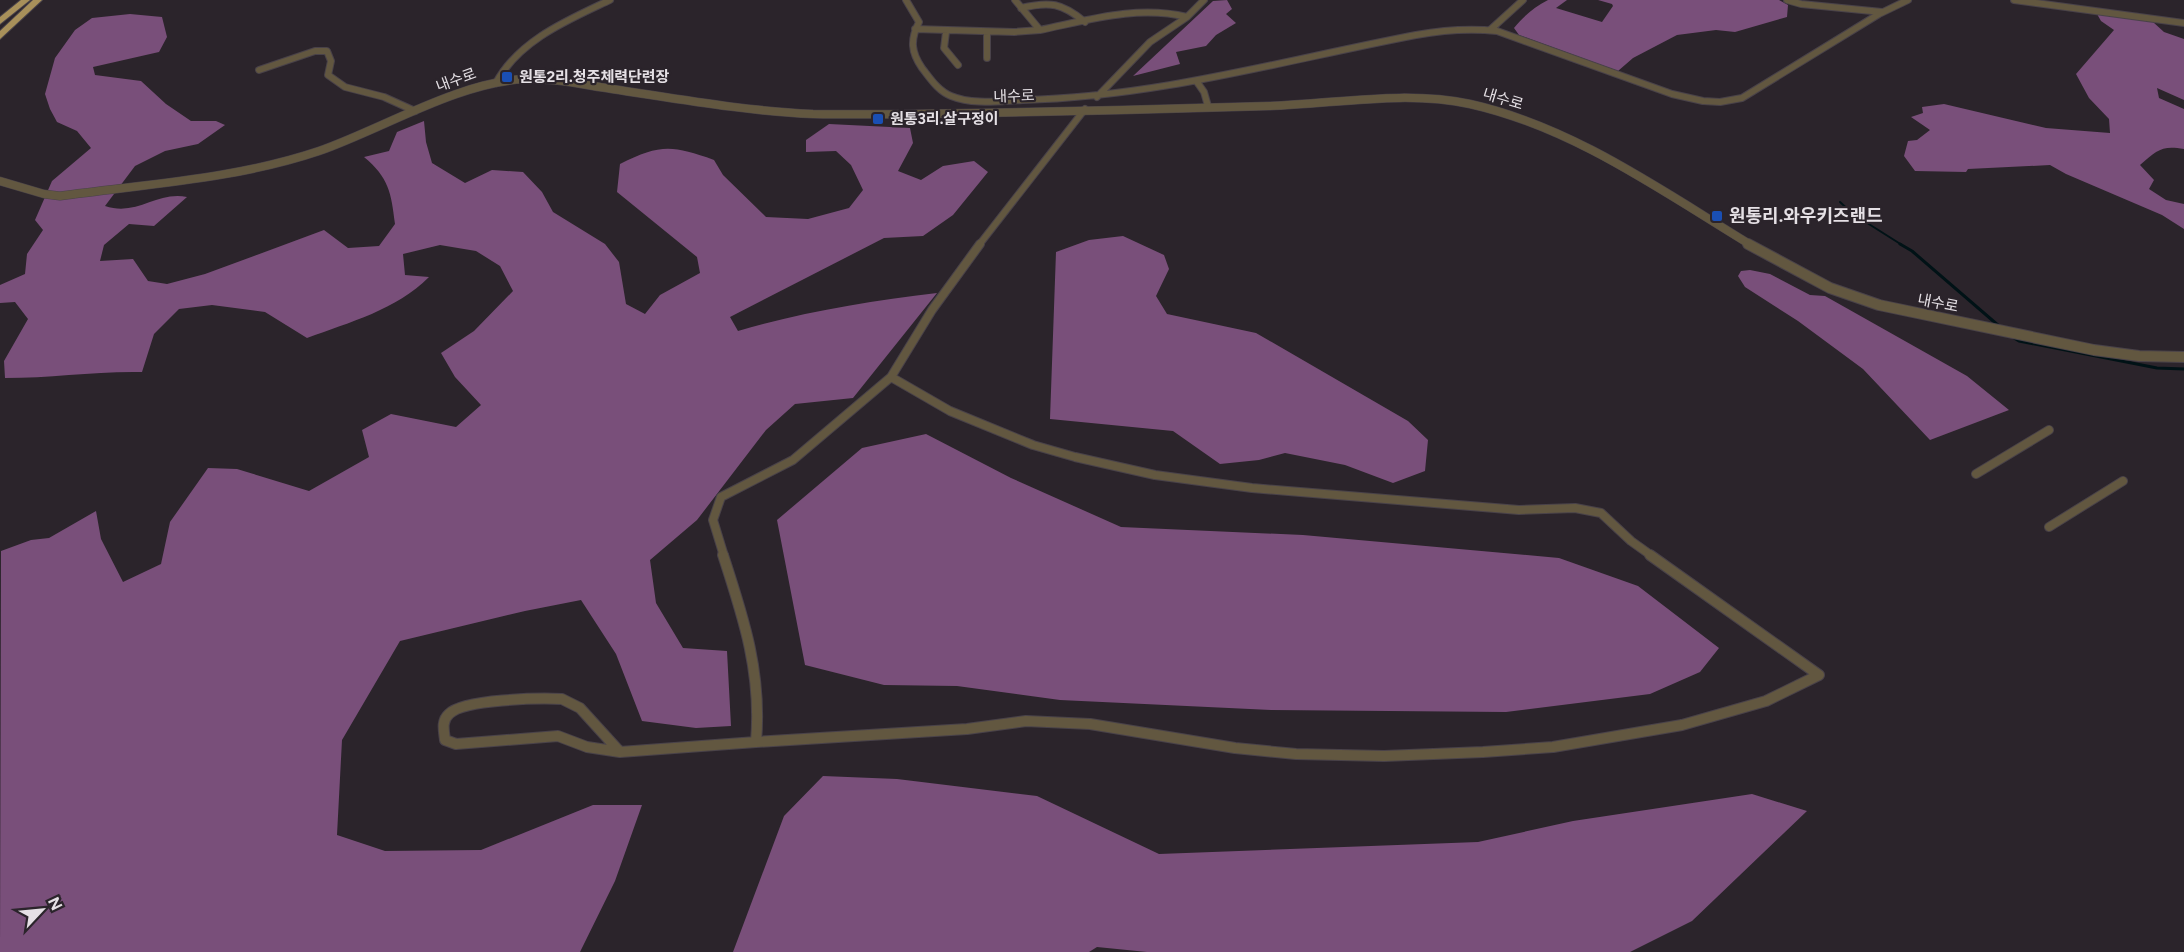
<svg xmlns="http://www.w3.org/2000/svg" width="2184" height="952" font-family="Figtree,'Noto Sans KR',sans-serif">
<rect width="100%" height="100%" fill="#2b242b"/>
<path fill="#794f7a" d="M 1227,0 L 1232,9 L 1226,14 L 1236,23 L 1216,35 L 1206,46 L 1176,52 L 1180,64 L 1133,76 L 1213,1 Z
M 1548,0 L 1567,0 L 1556,8 L 1602,22 L 1613,6 L 1612,4 L 1598,0 L 1779,0 L 1788,5 L 1787,17 L 1735,32 L 1716,30 L 1677,35 L 1633,58 L 1618,71 L 1519,35 L 1514,28 C 1524,16 1534,7 1548,0 Z
M 130,14 L 162,17 L 167,37 L 159,52 L 93,67 L 95,75 L 141,81 L 166,104 L 191,121 L 216,121 L 225,125 L 198,144 L 165,151 L 135,166 L 105,206 C 137,217 156,191 187,197 L 154,226 L 129,224 L 104,245 L 100,261 L 133,259 L 148,281 L 167,284 L 205,274 L 324,230 L 348,248 L 379,246 L 395,224 C 391,192 389,178 364,157 L 389,151 L 397,132 L 424,121 L 426,142 L 432,163 L 465,183 L 492,170 L 523,172 L 542,192 L 553,212 L 605,244 L 619,262 L 626,304 L 645,314 L 660,295 L 700,273 L 697,257 L 617,192 L 620,164 C 660,144 672,145 714,160 L 723,175 L 766,217 L 808,219 L 849,208 L 863,190 L 851,165 L 836,151 L 806,152 L 806,140 L 829,124 L 910,128 L 913,143 L 898,171 L 921,180 L 943,166 L 974,161 L 988,172 L 953,215 L 923,236 L 884,238 L 730,317 L 738,331 C 803,312 869,301 937,293 L 853,398 L 795,404 L 766,430 L 697,520 L 650,560 L 656,603 L 683,648 L 727,651 L 731,726 L 696,728 L 642,721 L 616,654 L 581,600 L 525,611 L 400,641 L 342,740 L 337,835 L 385,851 L 481,850 L 593,805 L 642,805 L 615,881 L 580,952 L 0,952 L 1,551 L 31,540 L 49,538 L 96,511 L 101,539 L 123,582 L 161,564 L 170,522 L 208,468 L 237,469 L 309,491 L 369,457 L 362,430 L 391,414 L 456,427 L 481,405 L 455,377 L 441,353 L 474,331 L 513,291 L 500,266 L 476,251 L 440,245 L 403,254 L 405,275 L 429,277 C 396,310 350,322 307,338 L 265,312 L 212,305 L 179,309 L 154,334 L 142,372 C 96,371 51,378 5,378 L 4,361 L 28,319 L 15,302 L 0,303 L 0,285 L 25,274 L 27,254 L 43,230 L 35,220 L 52,181 L 91,148 L 77,131 L 57,122 L 50,109 L 45,94 L 55,58 L 75,30 L 92,18 Z
M 2097,14 L 2153,22 L 2164,32 L 2184,39 L 2184,100 L 2157,88 L 2159,98 L 2184,109 L 2184,149 C 2162,145 2157,150 2140,165 L 2154,180 L 2149,189 L 2166,200 L 2184,204 L 2184,229 L 2162,215 L 2066,174 L 2050,165 L 1968,169 L 1966,172 L 1915,171 L 1904,156 L 1908,141 L 1917,140 L 1930,130 L 1911,117 L 1923,113 L 1922,107 L 1944,104 L 2046,128 L 2110,133 L 2109,119 L 2089,98 L 2076,74 L 2114,30 L 2101,21 Z
M 1123,236 L 1164,255 L 1169,269 L 1156,296 L 1167,314 L 1256,333 L 1408,421 L 1428,440 L 1425,471 L 1393,483 L 1345,465 L 1285,453 L 1259,460 L 1220,464 L 1173,431 L 1050,419 L 1056,252 L 1089,240 Z
M 1750,270 L 1770,274 L 1810,295 L 1825,296 L 1967,376 L 2009,410 L 1930,440 L 1863,369 L 1798,321 L 1745,287 L 1738,276 L 1741,271 Z
M 926,434 L 1011,478 L 1121,527 L 1303,535 L 1559,558 L 1638,586 L 1719,648 L 1700,672 L 1650,694 L 1506,712 L 1271,710 L 1060,700 L 957,686 L 884,685 L 805,665 L 777,520 L 862,448 Z
M 823,776 L 897,779 L 1037,796 L 1159,854 L 1478,842 L 1573,821 L 1752,794 L 1807,811 L 1692,921 L 1630,952 L 1147,952 L 1097,947 L 1089,952 L 733,952 L 784,816 Z"/>
<g fill="none" stroke-linecap="round" stroke-linejoin="round">
<path stroke="#001216" stroke-width="2" d="M 1840,202 L 1853,214 L 1902,245"/>
<path stroke="#001216" stroke-width="3" d="M 1900,244 L 1912,251 L 1999,326
M 2014,338 L 2019,341 L 2157,368 L 2184,369"/>
<g stroke="#494249" stroke-width="8">
<path id="minor-far2" d="M 906,0 L 919,22 C 910,40 911,52 922,68 C 930,78 938,91 951,96 C 973,105 999,101 1023,100 C 1157,97 1285,60 1416,35 C 1443,30 1469,28 1497,31 L 1672,94 L 1703,101 L 1720,102 L 1742,98 L 1879,14 L 1908,0
M 1787,0 L 1801,4 L 1882,12
M 2014,0 L 2184,23
M 1021,8 C 1050,1 1062,3 1085,22
M 915,29 L 1014,32 L 1040,30 L 1015,0
M 1040,30 C 1089,20 1137,5 1187,17 L 1204,0
M 1490,30 L 1523,0
M 946,32 L 944,48 L 958,65
M 987,32 L 987,58
M 259,70 L 315,51 L 327,51 L 331,61 L 328,75 L 345,87 L 384,97 L 415,111
M 1197,82 L 1204,92 L 1208,106
M 496,83 C 519,40 568,20 610,0
M 1097,97 L 1150,42 L 1187,17
M 979,245 L 1085,109"/>
</g>
<g stroke="#494249" stroke-width="10">
<path id="minor-far1" d="M 891,377 L 950,411 L 1033,445 L 1075,457 L 1155,475 L 1252,488 L 1519,510 L 1575,508 L 1601,513 L 1631,541 L 1652,556
M 891,377 L 932,310 L 980,244
M 1976,474 L 2049,430
M 2049,527 L 2123,481
M 724,556 L 713,520 L 721,497 L 793,460 L 891,377"/>
</g>
<g stroke="#494249" stroke-width="12">
<path id="minor" d="M 723,555 C 744,619 762,674 756,742 L 967,729 L 1026,721 L 1090,724 L 1235,748 L 1296,754 L 1384,756 L 1483,752 L 1553,747 L 1682,725 L 1766,701 L 1819,675 L 1650,555
M 562,699 L 580,708 L 620,752 L 587,747 L 558,736 L 456,744 L 445,740 C 444,731 441,721 449,714 C 463,699 540,698 562,699 Z
M 620,752 L 756,742"/>
</g>
<g stroke="#494249" stroke-width="9">
<path id="tertiary-far1" d="M 0,181 L 44,194 L 60,196 C 146,184 236,179 319,151 C 382,129 458,82 525,79 C 554,78 584,85 612,89 C 679,99 745,111 813,114 C 868,115 924,114 979,113 C 1076,111 1172,109 1269,106 C 1335,104 1404,90 1470,104 C 1573,127 1662,191 1751,245"/>
</g>
<g stroke="#494249" stroke-width="12">
<path id="tertiary" d="M 1748,244 L 1830,288 L 1879,305 L 2094,350 L 2139,356 L 2184,357"/>
</g>
<g stroke="#494249" stroke-width="2">
<path id="trunk" d="M 21,0 L 30,0 L 0,24 L 0,17 Z
M 33,0 L 42,0 L 0,39 L 0,31 Z"/>
</g>
<use href="#minor-far2" stroke="#625740" stroke-width="6"/>
<use href="#minor-far1" stroke="#625740" stroke-width="8"/>
<use href="#minor" stroke="#625740" stroke-width="10"/>
<use href="#tertiary-far1" stroke="#625740" stroke-width="8"/>
<use href="#tertiary" stroke="#625740" stroke-width="10"/>
<use href="#trunk" fill="#a8905a" fill-rule="evenodd"/>
</g>
<g fill="#1a4fb4" stroke="#2b242b" stroke-width="2">
<rect x="501" y="71" width="12" height="12" rx="3"/>
<rect x="872" y="113" width="12" height="12" rx="3"/>
<rect x="1711" y="210" width="12" height="12" rx="3"/>
</g>
<g text-anchor="middle" stroke-width="4.5" stroke-linejoin="round" paint-order="stroke">
<g font-size="15" font-weight="bold" fill="#e5e0e5" stroke="#2b242b" text-anchor="start">
<text x="519" y="82">원통2리.청주체력단련장</text>
<text x="890" y="124">원통3리.살구정이</text>
</g>
<g font-size="15" fill="#e5e0e5" stroke="#2b242b">
<text transform="translate(456 80) rotate(-20)" y="5">내수로</text>
<text transform="translate(1014 96) rotate(-2)" y="5">내수로</text>
<text transform="translate(1503 99) rotate(17)" y="5">내수로</text>
<text transform="translate(1938 303) rotate(11)" y="5">내수로</text>
</g>
<g font-size="18" font-weight="bold" fill="#e5e0e5" stroke="#2b242b" text-anchor="start">
<text x="1729" y="222">원통리.와우키즈랜드</text>
</g>
</g>
<g transform="translate(42 910) rotate(64)" stroke="#2b242b" stroke-width="4.5" paint-order="stroke">
<path d="M0-4.5L10 22L0 15L-10 22Z" fill="#e5e0e5"/>
<text y="-9" font-size="16" font-weight="bold" text-anchor="middle" fill="#e5e0e5">N</text>
</g>
</svg>
